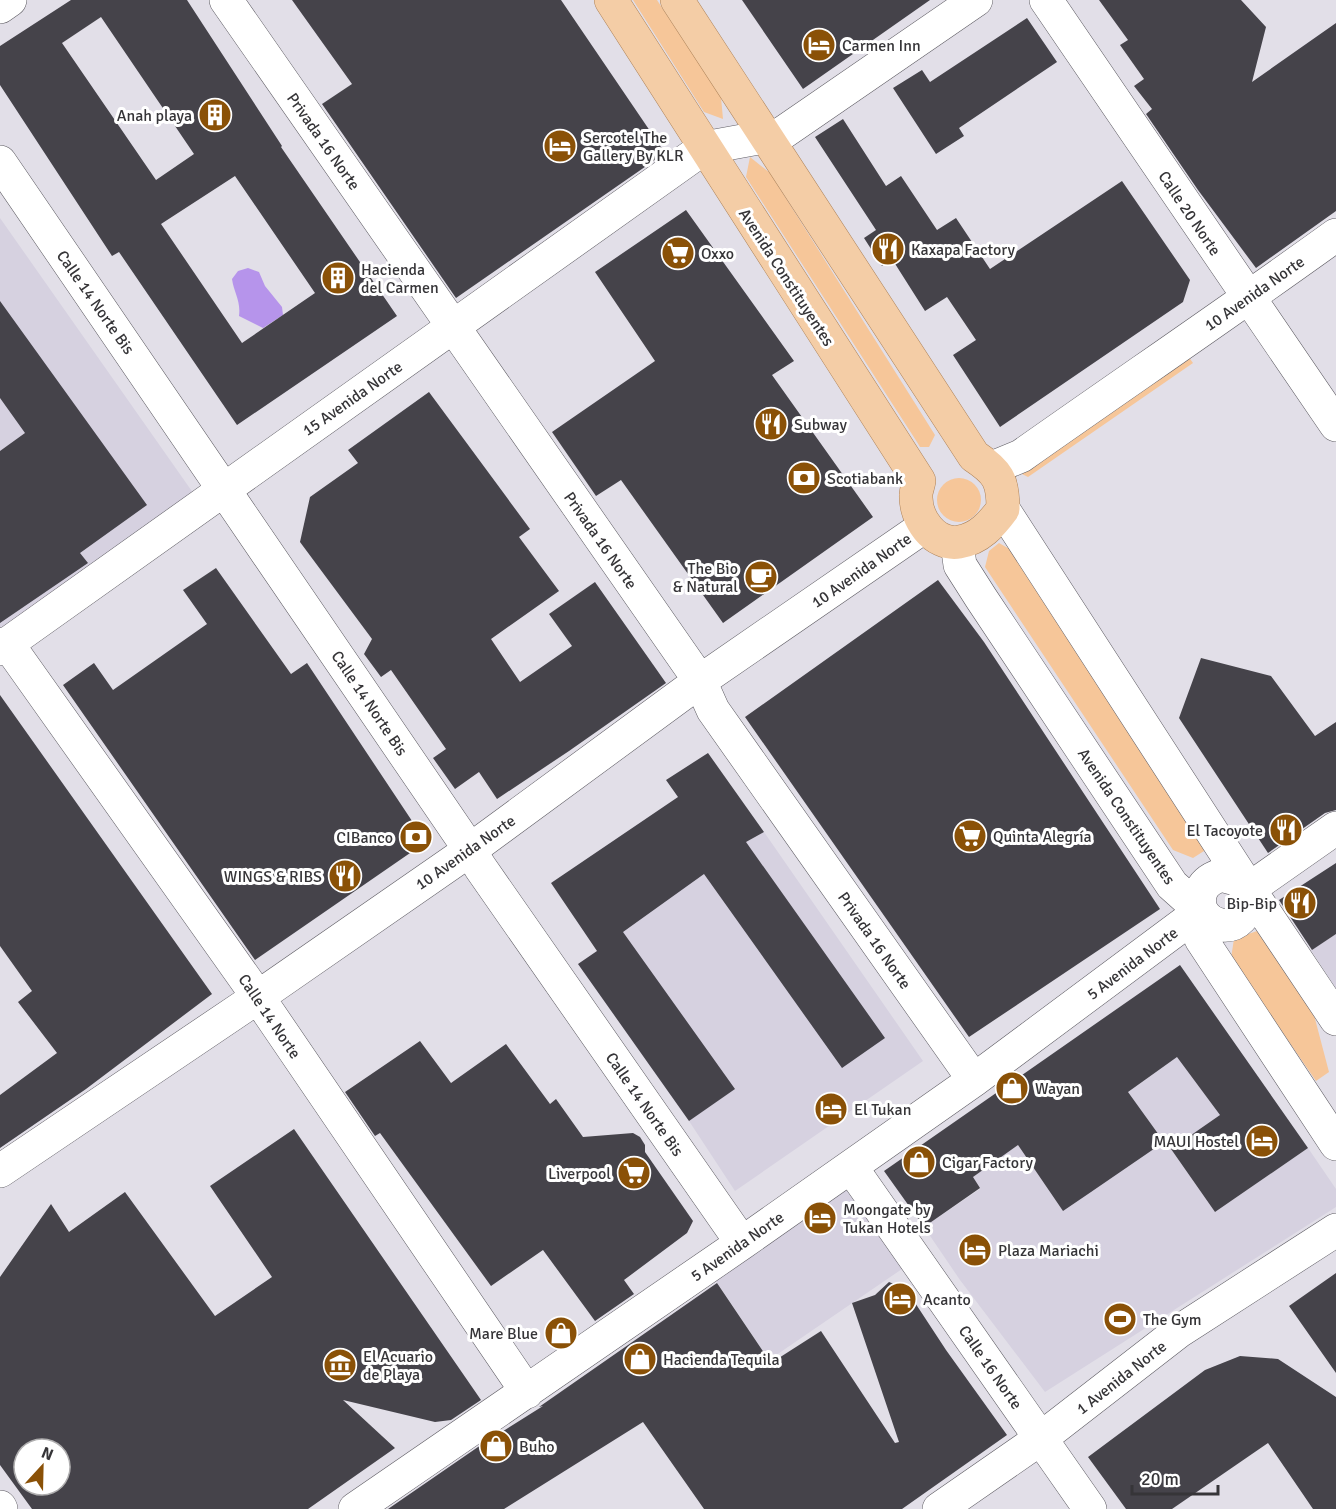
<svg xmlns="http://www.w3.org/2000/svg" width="1336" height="1509" font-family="Signika,sans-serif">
<rect width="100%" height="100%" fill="#e2dfe8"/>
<path fill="#d6d1e0" d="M 0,218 L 196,497 L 0,634 Z
M 764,832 L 923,1061 L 735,1191 L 689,1121 L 578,964 L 617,937 L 583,889 L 746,842 Z
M 1336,934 L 1336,988 L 1311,950 Z
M 1221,1025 L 1191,1075 L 1220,1115 L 1171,1149 L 1215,1212 L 1308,1148 L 1336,1189 L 1336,1207 L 1045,1392 L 960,1280 L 924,1227 L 980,1189 L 973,1177 L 1018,1145 L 1063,1210 L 1163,1142 L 1128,1092 Z
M 844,1187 L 902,1269 L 769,1360 L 712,1275 Z"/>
<path fill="#f6c699" d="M 633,0 L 657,0 L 721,97 L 723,119 L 704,112 Z
M 750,157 L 770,173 L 935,435 L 929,447 L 920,447 L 917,442 L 746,177 Z
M 1188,356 L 1193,363 L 1028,477 L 1022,474 L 1025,469 Z
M937 500a22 22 0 1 1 44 0a22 22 0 1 1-44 0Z
M 999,543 L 1013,551 L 1199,827 L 1204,851 L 1193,858 L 1173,850 L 985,567 L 989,551 Z
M 1257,931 L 1314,1015 L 1329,1072 L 1316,1081 L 1231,958 L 1234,939 Z"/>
<path fill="#b694eb" d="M 248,268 L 259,272 L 265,286 L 282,307 L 283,315 L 263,328 L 239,316 C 241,301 234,293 232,279 L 238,271 Z"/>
<path fill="#45434a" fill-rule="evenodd" d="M 71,0 L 187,0 L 282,146 L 281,147 L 397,316 L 237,425 L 119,252 L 112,256 L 0,85 L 0,46 ZM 101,17 L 194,154 L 156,180 L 62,43 ZM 235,176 L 315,293 L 242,343 L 161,224 Z
M 292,0 L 561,0 L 665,153 L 456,298 L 322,104 L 352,84 Z
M 742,0 L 930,0 L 803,89 Z
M 1099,0 L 1241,0 L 1266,27 L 1252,82 L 1336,23 L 1336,211 L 1256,268 L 1198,190 L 1146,114 L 1152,109 L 1134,86 L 1144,79 L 1120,45 L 1128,40 Z
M 1027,18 L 1057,62 L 959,128 L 964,136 L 936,154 L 893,88 L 922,70 L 930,82 Z
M 843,119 L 886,186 L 901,176 L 937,230 L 956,218 L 990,269 L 1122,181 L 1190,280 L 1183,302 L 1000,427 L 953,355 L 976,340 L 947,297 L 925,311 L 892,259 L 882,266 L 864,238 L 876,230 L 815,137 Z
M 686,210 L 794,361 L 772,375 L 873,517 L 723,623 L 621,480 L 596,496 L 552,432 L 655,361 L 595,272 Z
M 0,301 L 147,505 L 80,553 L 88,563 L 0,623 L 0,451 L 25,433 L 0,398 Z
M 429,392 L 530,529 L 519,537 L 559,591 L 491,639 L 520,682 L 572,646 L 549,614 L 595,582 L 666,683 L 569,751 L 497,799 L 479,772 L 455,789 L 433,758 L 446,749 L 391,670 L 381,677 L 364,654 L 372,639 L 300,542 L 310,497 L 358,463 L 348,450 Z
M 216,568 L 291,674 L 307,663 L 426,842 L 255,960 L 63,685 L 94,663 L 113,690 L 207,624 L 183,590 Z
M 938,580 L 984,642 L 1160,909 L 969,1037 L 745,717 Z
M 1201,658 L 1271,676 L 1315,736 L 1336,722 L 1336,810 L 1325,813 L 1268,853 L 1179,718 Z
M 0,695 L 212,994 L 86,1089 L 0,1148 L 0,1095 L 57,1053 L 18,1002 L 32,991 L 0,946 Z
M 708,753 L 764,832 L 746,842 L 885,1038 L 842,1068 L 704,874 L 623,932 L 735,1089 L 689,1121 L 578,964 L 597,951 L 551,883 L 678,797 L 666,780 Z
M 1336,863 L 1336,934 L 1312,950 L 1279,900 Z
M 1180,965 L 1308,1148 L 1215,1212 L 1171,1149 L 1220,1115 L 1177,1057 L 1128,1092 L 1164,1142 L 1091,1192 L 1063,1211 L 1018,1145 L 973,1177 L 980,1188 L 924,1227 L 884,1171 Z
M 420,1041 L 451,1083 L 506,1044 L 550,1104 L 556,1099 L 583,1137 L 633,1133 L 640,1137 L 645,1145 L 645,1152 L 693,1221 L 687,1233 L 624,1280 L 634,1294 L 595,1321 L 543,1250 L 491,1286 L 380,1133 L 375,1136 L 345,1092 Z
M 294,1129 L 481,1400 L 451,1420 L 435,1422 L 343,1400 L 395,1448 L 308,1509 L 32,1509 L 0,1465 L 0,1277 L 51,1204 L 69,1232 L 125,1192 L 215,1316 L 272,1277 L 210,1186 ZM 24,1449 L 60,1449 L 60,1485 L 24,1485 Z
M 1336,1273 L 1336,1373 L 1289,1306 Z
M 889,1282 L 906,1289 L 946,1350 L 1007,1435 L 902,1509 L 704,1509 L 643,1422 L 504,1509 L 388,1509 L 478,1447 L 543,1406 L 539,1407 L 717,1283 L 771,1363 L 821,1331 L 895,1443 L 899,1442 L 852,1303 L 875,1295 Z
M 1240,1356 L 1278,1359 L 1336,1397 L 1336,1509 L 1313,1509 L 1268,1443 L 1172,1509 L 1126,1509 L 1088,1457 L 1205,1370 Z"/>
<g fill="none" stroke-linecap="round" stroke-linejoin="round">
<g stroke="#5e5c63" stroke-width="34">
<path id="minor" d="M 226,0 L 700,681 L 713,710 L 974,1080
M 1046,0 L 1336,425
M 0,7 L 10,0
M 0,162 L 470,850 L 480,867 L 742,1243
M 992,468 L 1021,456 C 1126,382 1232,310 1336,235
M 1003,509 L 1249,889 L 1336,1019
M 957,543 L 960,565 L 981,598 L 1172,885 L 1201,911 L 1201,939 L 1336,1144
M 7,643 L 258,997 L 527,1392
M 0,649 L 704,148 L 781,134 L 976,0
M 1221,875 L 1236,879 L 1249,889 C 1251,946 1189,927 1201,892 C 1204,882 1212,878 1221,875 Z
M 1249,889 L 1336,828
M 851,1167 L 1090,1509
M 0,1171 L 258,997 L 470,850 L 700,681 L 925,526
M 0,1507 L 1,1509
M 355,1509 L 742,1243 L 974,1080 L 1201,911
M 939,1509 L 1040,1439 L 1178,1332 L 1336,1230"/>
</g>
<g stroke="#ad8258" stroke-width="34">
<path id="major" d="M 611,0 L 919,481 C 918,486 916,491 916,495 C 915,518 934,546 959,542 C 979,539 992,524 1003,509 C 1003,480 998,472 974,456 L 677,0"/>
</g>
<use href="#minor" stroke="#fff" stroke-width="33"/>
<use href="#major" stroke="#f4cda6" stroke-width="33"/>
</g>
<defs>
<g id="hotel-disc" transform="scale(1.725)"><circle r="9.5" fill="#8a5107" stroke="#fff"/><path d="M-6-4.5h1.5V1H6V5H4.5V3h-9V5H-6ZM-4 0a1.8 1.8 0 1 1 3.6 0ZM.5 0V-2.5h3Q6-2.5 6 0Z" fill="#fff"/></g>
<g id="building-disc" transform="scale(1.725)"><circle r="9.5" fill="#8a5107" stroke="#fff"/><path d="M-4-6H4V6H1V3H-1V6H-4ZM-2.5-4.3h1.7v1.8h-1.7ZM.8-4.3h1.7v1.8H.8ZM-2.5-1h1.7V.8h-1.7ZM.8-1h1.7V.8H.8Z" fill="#fff"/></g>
<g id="restaurant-disc" transform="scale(1.725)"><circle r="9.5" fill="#8a5107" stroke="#fff"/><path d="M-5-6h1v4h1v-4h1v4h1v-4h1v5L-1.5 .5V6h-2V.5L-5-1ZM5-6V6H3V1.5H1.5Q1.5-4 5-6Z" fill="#fff"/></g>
<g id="supermarket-disc" transform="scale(1.725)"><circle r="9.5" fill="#8a5107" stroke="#fff"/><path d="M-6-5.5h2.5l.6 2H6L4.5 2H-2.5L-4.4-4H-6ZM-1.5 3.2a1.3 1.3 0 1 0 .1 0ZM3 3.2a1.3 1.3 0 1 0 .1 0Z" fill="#fff"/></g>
<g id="bank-disc" transform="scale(1.725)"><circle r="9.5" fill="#8a5107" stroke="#fff"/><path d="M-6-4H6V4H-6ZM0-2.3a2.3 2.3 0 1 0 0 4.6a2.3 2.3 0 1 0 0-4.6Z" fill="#fff"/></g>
<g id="cafe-disc" transform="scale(1.725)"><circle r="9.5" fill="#8a5107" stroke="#fff"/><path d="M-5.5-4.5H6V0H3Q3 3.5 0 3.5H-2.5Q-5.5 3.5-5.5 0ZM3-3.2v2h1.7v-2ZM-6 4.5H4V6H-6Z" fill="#fff"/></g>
<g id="shop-disc" transform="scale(1.725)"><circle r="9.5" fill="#8a5107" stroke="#fff"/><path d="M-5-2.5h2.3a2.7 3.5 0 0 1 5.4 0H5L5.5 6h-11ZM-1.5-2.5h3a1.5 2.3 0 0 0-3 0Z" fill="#fff"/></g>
<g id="stadium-disc" transform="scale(1.725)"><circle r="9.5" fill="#8a5107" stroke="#fff"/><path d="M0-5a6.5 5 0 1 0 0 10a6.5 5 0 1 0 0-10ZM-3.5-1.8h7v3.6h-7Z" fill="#fff"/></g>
<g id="museum-disc" transform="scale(1.725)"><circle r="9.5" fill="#8a5107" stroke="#fff"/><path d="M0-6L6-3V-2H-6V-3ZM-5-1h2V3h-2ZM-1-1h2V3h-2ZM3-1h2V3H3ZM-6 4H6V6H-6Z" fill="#fff"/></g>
</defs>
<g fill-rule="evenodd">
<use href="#hotel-disc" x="819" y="45"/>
<use href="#building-disc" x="215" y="115"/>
<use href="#hotel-disc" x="560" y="146"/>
<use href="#restaurant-disc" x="888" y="249"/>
<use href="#supermarket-disc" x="678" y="253"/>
<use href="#building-disc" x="338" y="278"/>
<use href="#restaurant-disc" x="771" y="424"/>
<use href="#bank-disc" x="804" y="478"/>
<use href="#cafe-disc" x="761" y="577"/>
<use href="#restaurant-disc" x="1286" y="830"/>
<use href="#supermarket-disc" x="970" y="836"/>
<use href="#bank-disc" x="416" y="837"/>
<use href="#restaurant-disc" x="345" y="876"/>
<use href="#restaurant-disc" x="1300" y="903"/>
<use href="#shop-disc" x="1012" y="1088"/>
<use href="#hotel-disc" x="831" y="1109"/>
<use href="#hotel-disc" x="1262" y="1141"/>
<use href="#shop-disc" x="919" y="1162"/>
<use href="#supermarket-disc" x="634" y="1173"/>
<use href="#hotel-disc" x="820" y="1218"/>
<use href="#hotel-disc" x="975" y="1250"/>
<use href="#hotel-disc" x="900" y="1299"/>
<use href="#stadium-disc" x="1120" y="1319"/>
<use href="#shop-disc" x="561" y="1333"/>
<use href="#shop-disc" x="640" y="1359"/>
<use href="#museum-disc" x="340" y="1365"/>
<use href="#shop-disc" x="496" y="1446"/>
</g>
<g text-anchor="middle" stroke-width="6" stroke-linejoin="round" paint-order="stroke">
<g font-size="16" fill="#363538" stroke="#fff" text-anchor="start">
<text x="842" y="51">Carmen Inn</text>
<text x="192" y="121" text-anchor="end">Anah playa</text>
<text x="583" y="143">Sercotel The<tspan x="583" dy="18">Gallery By KLR</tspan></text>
<text x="911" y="255">Kaxapa Factory</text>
<text x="701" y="259">Oxxo</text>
<text x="361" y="275">Hacienda<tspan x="361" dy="18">del Carmen</tspan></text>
<text x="794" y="430">Subway</text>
<text x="827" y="484">Scotiabank</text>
<text x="738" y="574" text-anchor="end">The Bio<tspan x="738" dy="18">&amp; Natural</tspan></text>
<text x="1263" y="836" text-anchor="end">El Tacoyote</text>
<text x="993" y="842">Quinta Alegría</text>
<text x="393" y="843" text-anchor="end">CIBanco</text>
<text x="322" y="882" text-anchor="end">WINGS &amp; RIBS</text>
<text x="1277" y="909" text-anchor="end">Bip-Bip</text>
<text x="1035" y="1094">Wayan</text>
<text x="854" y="1115">El Tukan</text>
<text x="1239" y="1147" text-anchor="end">MAUI Hostel</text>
<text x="942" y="1168">Cigar Factory</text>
<text x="611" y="1179" text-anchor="end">Liverpool</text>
<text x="843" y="1215">Moongate by<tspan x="843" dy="18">Tukan Hotels</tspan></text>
<text x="998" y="1256">Plaza Mariachi</text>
<text x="923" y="1305">Acanto</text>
<text x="1143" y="1325">The Gym</text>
<text x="538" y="1339" text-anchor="end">Mare Blue</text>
<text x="363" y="1362">El Acuario<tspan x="363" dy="18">de Playa</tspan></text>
<text x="663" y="1365">Hacienda Tequila</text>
<text x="519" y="1452">Buho</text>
</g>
<g font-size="16" fill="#363538" stroke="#fff">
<text transform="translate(324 141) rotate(55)" y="6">Privada 16 Norte</text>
<text transform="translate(1190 213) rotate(56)" y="6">Calle 20 Norte</text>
<text transform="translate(787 277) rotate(57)" y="6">Avenida Constituyentes</text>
<text transform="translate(1254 293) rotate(-35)" y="6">10 Avenida Norte</text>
<text transform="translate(96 302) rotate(55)" y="6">Calle 14 Norte Bis</text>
<text transform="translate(352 398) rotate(-35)" y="6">15 Avenida Norte</text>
<text transform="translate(601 540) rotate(55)" y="6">Privada 16 Norte</text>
<text transform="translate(861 570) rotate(-35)" y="6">10 Avenida Norte</text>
<text transform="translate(370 703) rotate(56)" y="6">Calle 14 Norte Bis</text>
<text transform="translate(1127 816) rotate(56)" y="6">Avenida Constituyentes</text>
<text transform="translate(465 852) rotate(-35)" y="6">10 Avenida Norte</text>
<text transform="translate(875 940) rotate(55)" y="6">Privada 16 Norte</text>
<text transform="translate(1132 963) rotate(-37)" y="6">5 Avenida Norte</text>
<text transform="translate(270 1016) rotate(56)" y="6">Calle 14 Norte</text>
<text transform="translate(645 1104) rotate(55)" y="6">Calle 14 Norte Bis</text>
<text transform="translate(737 1246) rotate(-35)" y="6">5 Avenida Norte</text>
<text transform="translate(991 1367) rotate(55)" y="6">Calle 16 Norte</text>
<text transform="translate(1121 1377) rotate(-38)" y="6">1 Avenida Norte</text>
</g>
</g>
<g transform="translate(42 1467) rotate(22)"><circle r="28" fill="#ffffff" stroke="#afaeaf" stroke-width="1.5"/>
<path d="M0-4.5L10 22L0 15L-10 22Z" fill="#8a5107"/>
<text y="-9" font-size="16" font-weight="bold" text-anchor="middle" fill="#363538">N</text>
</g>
<path d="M1132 1485v9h86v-9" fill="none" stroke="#363538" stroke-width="3"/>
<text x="1141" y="1485" font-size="18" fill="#363538" stroke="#ffffff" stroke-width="4.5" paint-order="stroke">20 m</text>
</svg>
